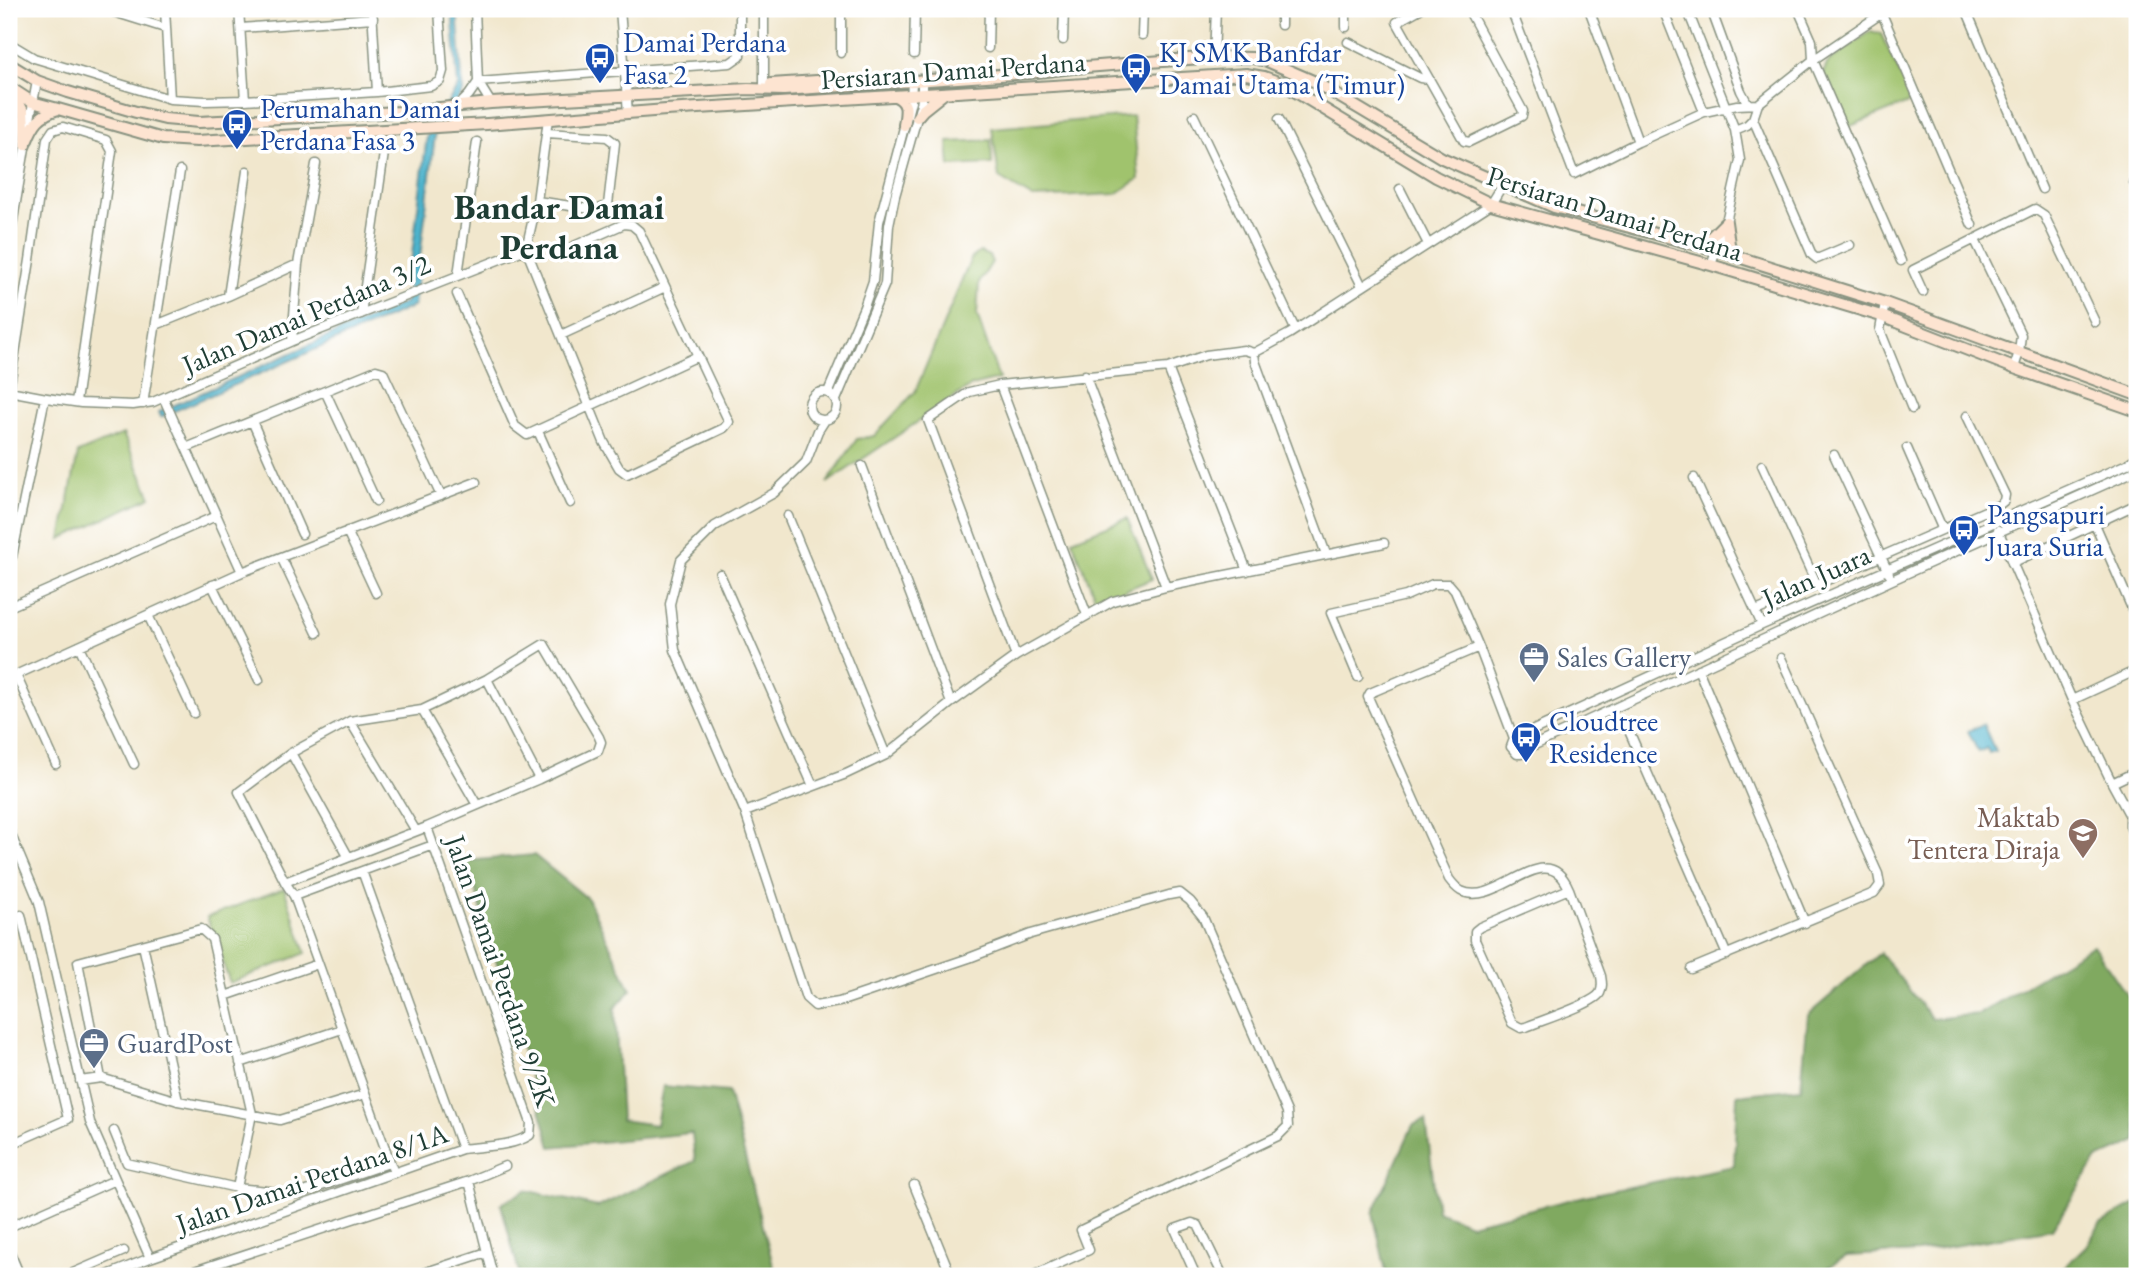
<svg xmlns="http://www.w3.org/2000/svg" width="2146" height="1285" font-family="'EB Garamond',serif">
<rect width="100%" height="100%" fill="#fff"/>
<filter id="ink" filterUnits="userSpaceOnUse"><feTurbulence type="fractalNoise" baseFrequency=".0143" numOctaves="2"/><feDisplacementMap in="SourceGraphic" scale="14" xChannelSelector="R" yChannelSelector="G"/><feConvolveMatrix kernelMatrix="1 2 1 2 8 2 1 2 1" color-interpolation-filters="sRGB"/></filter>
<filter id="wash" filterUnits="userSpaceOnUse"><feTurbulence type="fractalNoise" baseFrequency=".00686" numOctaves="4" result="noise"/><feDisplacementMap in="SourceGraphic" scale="28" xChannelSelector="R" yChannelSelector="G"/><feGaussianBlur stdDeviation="1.57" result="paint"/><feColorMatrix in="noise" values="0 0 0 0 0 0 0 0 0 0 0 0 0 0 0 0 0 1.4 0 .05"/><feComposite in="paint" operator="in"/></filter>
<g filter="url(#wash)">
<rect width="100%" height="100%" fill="#f1e7cd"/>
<path fill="#a0c36d" stroke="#608050" stroke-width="2" d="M 1871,31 L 1881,34 L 1913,101 L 1848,127 L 1823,73 L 1828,62 Z
M 1133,116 L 1139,179 L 1116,194 L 1033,198 L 999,178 L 992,128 Z
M 991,140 L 992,164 L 950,166 L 948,142 Z
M 980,252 L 989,256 L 992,262 L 979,283 L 977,315 L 999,379 L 971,386 L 827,483 L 857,439 L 874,436 L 915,392 L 971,259 Z
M 123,434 L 151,497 L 61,539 L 78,453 Z
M 1127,518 L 1152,579 L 1097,602 L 1072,540 Z
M 284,888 L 306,953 L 230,983 L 207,917 Z"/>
<path fill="#80a960" stroke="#50734a" stroke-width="2" d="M 534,855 L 588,899 L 631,990 L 615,1008 L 621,1120 L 656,1125 L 663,1086 L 728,1092 L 776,1276 L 520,1276 L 501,1204 L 526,1190 L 598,1207 L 695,1161 L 692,1133 L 551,1147 L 467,861 Z
M 2093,945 L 2137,1010 L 2137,1141 L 2097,1159 L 2052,1229 L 1918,1252 L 1847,1256 L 1813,1276 L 1387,1276 L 1373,1213 L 1413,1125 L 1426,1120 L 1437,1211 L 1470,1224 L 1589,1195 L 1734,1166 L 1737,1095 L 1801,1088 L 1808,1015 L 1880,953 L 1932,1019 L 1979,1014 Z
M 2137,1203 L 2137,1276 L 2055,1276 L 2088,1244 L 2100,1224 Z"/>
<path fill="#4eb4cd" stroke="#367880" stroke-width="2" d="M 452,9 L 457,9 L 463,92 L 435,135 L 414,306 L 161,417 L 159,412 L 406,302 L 427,136 L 458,86 Z
M 1983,724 L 1995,751 L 1989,753 L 1987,748 L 1978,752 L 1968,731 Z"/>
</g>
<g filter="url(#ink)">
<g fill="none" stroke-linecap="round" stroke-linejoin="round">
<g stroke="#889280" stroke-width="11">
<path id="street" d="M 104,9 L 165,28
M 165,9 L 170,99
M 239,9 L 245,100
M 372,9 L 377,92
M 475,9 L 478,82 L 491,103
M 620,9 L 628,113
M 1420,9 L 1397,22 L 1464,141 L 1469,142 L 1522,116 L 1523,111 L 1468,9
M 1511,9 L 1574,174 L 1638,142 L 1704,112 L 1737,105 L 1758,104
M 1589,9 L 1638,142
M 1663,9 L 1704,112
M 1687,9 L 1735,130 L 1740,160 L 1726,222 L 1711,265
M 1711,9 L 1741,91 L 1748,104
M 1798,9 L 1812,41 L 1813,60 L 1901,261
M 1880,9 L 1972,225
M 1966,9 L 2042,189
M 1281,25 L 1281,9
M 1346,27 L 1346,9
M 241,28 L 373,18
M 1142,35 L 1143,9
M 1063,40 L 1064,9
M 1348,42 L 1420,78 L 1428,79
M 9,43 L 34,58 L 170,99 L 205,101 L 245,100 L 377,92 L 431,86 L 440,81 L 443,71 L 439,9
M 988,48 L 989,9
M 841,53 L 841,9
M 914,54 L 915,9
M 1214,57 L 1216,9
M 478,82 L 730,63 L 740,56 L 740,9
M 764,84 L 764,9
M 458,106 L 469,95 L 478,82
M 1194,116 L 1295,329
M 1279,119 L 1362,286
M 1753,119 L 1812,255 L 1817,259 L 1850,245
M 28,130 L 37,81
M 1735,130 L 1747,125 L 1753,119 L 1758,104 L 1813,60 L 1888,9
M 2134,183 L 2137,181
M 1400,189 L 1428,244
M 537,201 L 597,210 L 608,205 L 615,143 L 607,137 L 547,133
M 1975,240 L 2021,335 L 2019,352 L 2014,368
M 9,244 L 26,142
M 526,249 L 604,442 L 619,468 L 627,474 L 724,428 L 729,422 L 639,231 L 632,225 L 624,224 L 558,253
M 526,249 L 537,201 L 548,119
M 458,275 L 477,142
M 1923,292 L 1913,270 L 2035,209 L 2044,215 L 2095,322
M 457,294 L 515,426 L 527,435 L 698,356
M 228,296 L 247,171
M 1885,303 L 1880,330 L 1912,409
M 361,314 L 385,146
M 156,325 L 228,296 L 298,264
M 561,335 L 665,287
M 292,341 L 298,264 L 316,164
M 1254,353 L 1289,334 L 1491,204 L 1502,186
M 1254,353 L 1255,361 L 1326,554
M 1168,368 L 1247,571
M 1085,375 L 1166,587
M 1000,385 L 1087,615
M 325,391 L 376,501
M 828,392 L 864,307 L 873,281 L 879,222 L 911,101 L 912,82
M809 406a14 14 0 1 1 28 0a14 14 0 1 1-28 0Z
M 164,399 L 242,572
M 836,400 L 885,284 L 889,225 L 895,196 L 922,100 L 922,81
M 76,402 L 112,151 L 106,140 L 63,127 L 53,130 L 47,139 L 30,260 L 9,391 C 33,396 57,400 81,403 L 133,405 L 153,402 L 292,341 L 526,249
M 143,404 L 180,171
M 825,420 L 818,431 L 806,462 L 774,493 L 715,526 L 681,560 L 670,604 L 675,650 L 745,812 L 806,998 L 815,1006 L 839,1002 L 969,958 L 1031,934 L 1169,895 L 1180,893 L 1190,901 L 1203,917 L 1287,1112 L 1288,1126 L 1278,1136 L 1081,1230 L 1089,1250 L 1032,1276
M 252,421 L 302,534
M 538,431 L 570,503
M 186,448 L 376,370 L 383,372 L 441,496
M 1907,448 L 1942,528
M 1834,455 L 1889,574
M 1762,465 L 1817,585
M 862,466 L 951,703
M 1694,478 L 1762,625
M 788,516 L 886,755
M 2095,524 L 2137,620
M 1998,530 L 2072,700 L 2112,783 L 2137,771
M 347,531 L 376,593
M 281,557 L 317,633
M 9,558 L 12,557 L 45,398
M 2012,563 L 2137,504
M 720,574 L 813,786
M 212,585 L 259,680
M 9,607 L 216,516
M 1756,611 L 1999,505 L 2004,501 L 2005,495 L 1967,416
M 148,615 L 194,713
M 79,646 L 134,764
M 1479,647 L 1370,693 L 1368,697 L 1449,879 C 1452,883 1456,888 1461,891 C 1498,909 1546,834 1569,889 L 1601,976 C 1602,982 1603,987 1600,993 C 1594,1004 1540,1021 1526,1027 L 1521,1028 L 1512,1023 L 1475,940 L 1475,931 L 1480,927 L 1569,889
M 1016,656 L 928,420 L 969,392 L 1000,385 L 1168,368 L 1206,355 L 1244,350 L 1254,353
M 1698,669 L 1805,923
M 16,675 L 56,764
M 1358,677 L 1331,613 L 1406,596 L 1433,584 L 1449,584 L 1455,591 L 1479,647 L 1514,739 L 1511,747 L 1517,754 L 1521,754 L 1528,748 L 1892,580 L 2137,470
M 9,678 L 242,572 L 476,482
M 487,679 L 539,779
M 2072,700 L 2137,670
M 422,710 L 477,805
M 350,721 L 416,831
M 1626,724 L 1727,955
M 1514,739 L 1762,625 L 2127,464 L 2137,457
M 291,753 L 348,856
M 2112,783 L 2130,816 L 2137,822
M 745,812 L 846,774 L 886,755 L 951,703 L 1016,656 L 1113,601 L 1166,587 L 1384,543
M 2130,816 L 2130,826 L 2137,846
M 9,830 L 39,902 L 90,1122 L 150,1258
M 362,871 L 462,1149
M 285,882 L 427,827 L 539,779 L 598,751 L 601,742 L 599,737 L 544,644 L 487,679 L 422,710 L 350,721 L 291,753 L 239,792 L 285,882 L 294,896 L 394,1173
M 294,896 L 433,845
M 9,920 L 21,915 L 68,1119 L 9,1145
M 143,945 L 178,1101
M 1691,969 L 1874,893 L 1880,885 L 1878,874 L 1781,658
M 225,996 L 318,964
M 240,1063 L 342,1029
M 101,1078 L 78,962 L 201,929 L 212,939 L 252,1114 L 237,1188
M 80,1081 L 101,1078 L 178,1101 L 280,1120 L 365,1094
M 114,1131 L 127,1163 L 237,1188 L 298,1194 L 389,1163
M 469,1181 L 505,1166
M 914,1185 L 951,1276
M 9,1227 L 115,1180
M 9,1250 L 20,1276
M 66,1276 L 124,1251
M 105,1276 L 150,1258 L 462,1149 C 484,1146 511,1147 530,1135 L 531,1123 L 427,827
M 179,1276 L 469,1181 L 493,1276
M 414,1276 L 487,1252
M 1196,1276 L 1175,1229 L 1192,1223 L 1198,1225 L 1223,1276"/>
</g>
<g stroke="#889280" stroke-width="14">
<path id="secondary" d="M 9,64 L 37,81 L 68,92 L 136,112 L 165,119 L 199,122 L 399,112 L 491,103 L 748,89 L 784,90 L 1028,73 L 1073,68 L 1214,57 L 1252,58 L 1267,61 L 1313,81 L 1442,158 L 1554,207 L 1716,250 L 1885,303 L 2137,395
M 771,84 L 832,80
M 9,87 L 32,102 L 58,109 L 163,139 L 197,141 L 487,124 L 666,110 L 1246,74 L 1264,77 L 1281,83 L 1436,177 L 1491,204 L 1711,265 L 1881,316 L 2014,368 L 2137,411
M 12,91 L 23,111 L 25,145
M 895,96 C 909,102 906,112 904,125
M 917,117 L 923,110 L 943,94
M 27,140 C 34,123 39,115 58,109
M 1726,222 L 1729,244 L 1734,256
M 1698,245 L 1711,237 L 1726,222"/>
</g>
<use href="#street" stroke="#fff" stroke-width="8"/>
<use href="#secondary" stroke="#fde4d1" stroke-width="10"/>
</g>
</g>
<defs>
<g id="bus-pin" transform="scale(1.575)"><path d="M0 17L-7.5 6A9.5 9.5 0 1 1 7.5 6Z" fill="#1a4fb4" stroke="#fff"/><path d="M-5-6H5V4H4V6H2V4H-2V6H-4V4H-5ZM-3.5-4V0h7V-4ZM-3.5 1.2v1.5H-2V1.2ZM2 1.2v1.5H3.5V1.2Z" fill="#fff"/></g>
<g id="office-pin" transform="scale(1.575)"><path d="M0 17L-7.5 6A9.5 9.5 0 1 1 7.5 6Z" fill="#5c6f8a" stroke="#fff"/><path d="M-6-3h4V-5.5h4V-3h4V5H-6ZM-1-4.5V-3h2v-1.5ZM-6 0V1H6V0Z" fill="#fff"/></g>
<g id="school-pin" transform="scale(1.575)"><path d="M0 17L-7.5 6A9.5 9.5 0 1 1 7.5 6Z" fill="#8d6e63" stroke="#fff"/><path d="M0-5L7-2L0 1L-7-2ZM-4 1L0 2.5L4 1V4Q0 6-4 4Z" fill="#fff"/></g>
</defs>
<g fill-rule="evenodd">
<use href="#bus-pin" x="600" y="58"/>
<use href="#bus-pin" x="1136" y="68"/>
<use href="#bus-pin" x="237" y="124"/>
<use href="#bus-pin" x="1964" y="530"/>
<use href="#office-pin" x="1534" y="657"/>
<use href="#bus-pin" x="1526" y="737"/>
<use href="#school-pin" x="2083" y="833"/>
<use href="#office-pin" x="94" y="1043"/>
</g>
<g text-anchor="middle" stroke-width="7" stroke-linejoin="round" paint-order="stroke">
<g font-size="28" fill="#164399" stroke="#fff" text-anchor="start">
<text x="623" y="52">Damai Perdana<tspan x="623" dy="32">Fasa 2</tspan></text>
<text x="1159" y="62">KJ SMK Banfdar<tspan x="1159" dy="32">Damai Utama (Timur)</tspan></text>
<text x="260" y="118">Perumahan Damai<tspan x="260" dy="32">Perdana Fasa 3</tspan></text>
<text x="1987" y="524">Pangsapuri<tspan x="1987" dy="32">Juara Suria</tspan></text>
<text x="1549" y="731">Cloudtree<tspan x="1549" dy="32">Residence</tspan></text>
</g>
<g font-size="28" fill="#1f3d34" stroke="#fff">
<text transform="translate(953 70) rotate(-4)" y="10">Persiaran Damai Perdana</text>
<text transform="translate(1615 213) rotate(17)" y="10">Persiaran Damai Perdana</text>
<text transform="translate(306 314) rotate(-23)" y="10">Jalan Damai Perdana 3/2</text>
<text transform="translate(1816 576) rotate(-24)" y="10">Jalan Juara</text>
<text transform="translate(501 971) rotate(71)" y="10">Jalan Damai Perdana 9/2K</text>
<text transform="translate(312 1178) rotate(-19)" y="10">Jalan Damai Perdana 8/1A</text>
</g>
<g font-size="28" fill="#4e5e75" stroke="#fff" text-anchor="start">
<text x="1557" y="667">Sales Gallery</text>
<text x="117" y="1053">GuardPost</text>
</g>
<g font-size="28" fill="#785e54" stroke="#fff" text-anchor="end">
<text x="2060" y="827">Maktab<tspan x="2060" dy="32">Tentera Diraja</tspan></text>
</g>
<g font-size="35" font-weight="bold" fill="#1f3d34" stroke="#fff">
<text x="559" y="219">Bandar Damai<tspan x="559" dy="40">Perdana</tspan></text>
</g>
</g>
<rect width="2146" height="1285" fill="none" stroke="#fff" stroke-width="35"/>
</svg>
